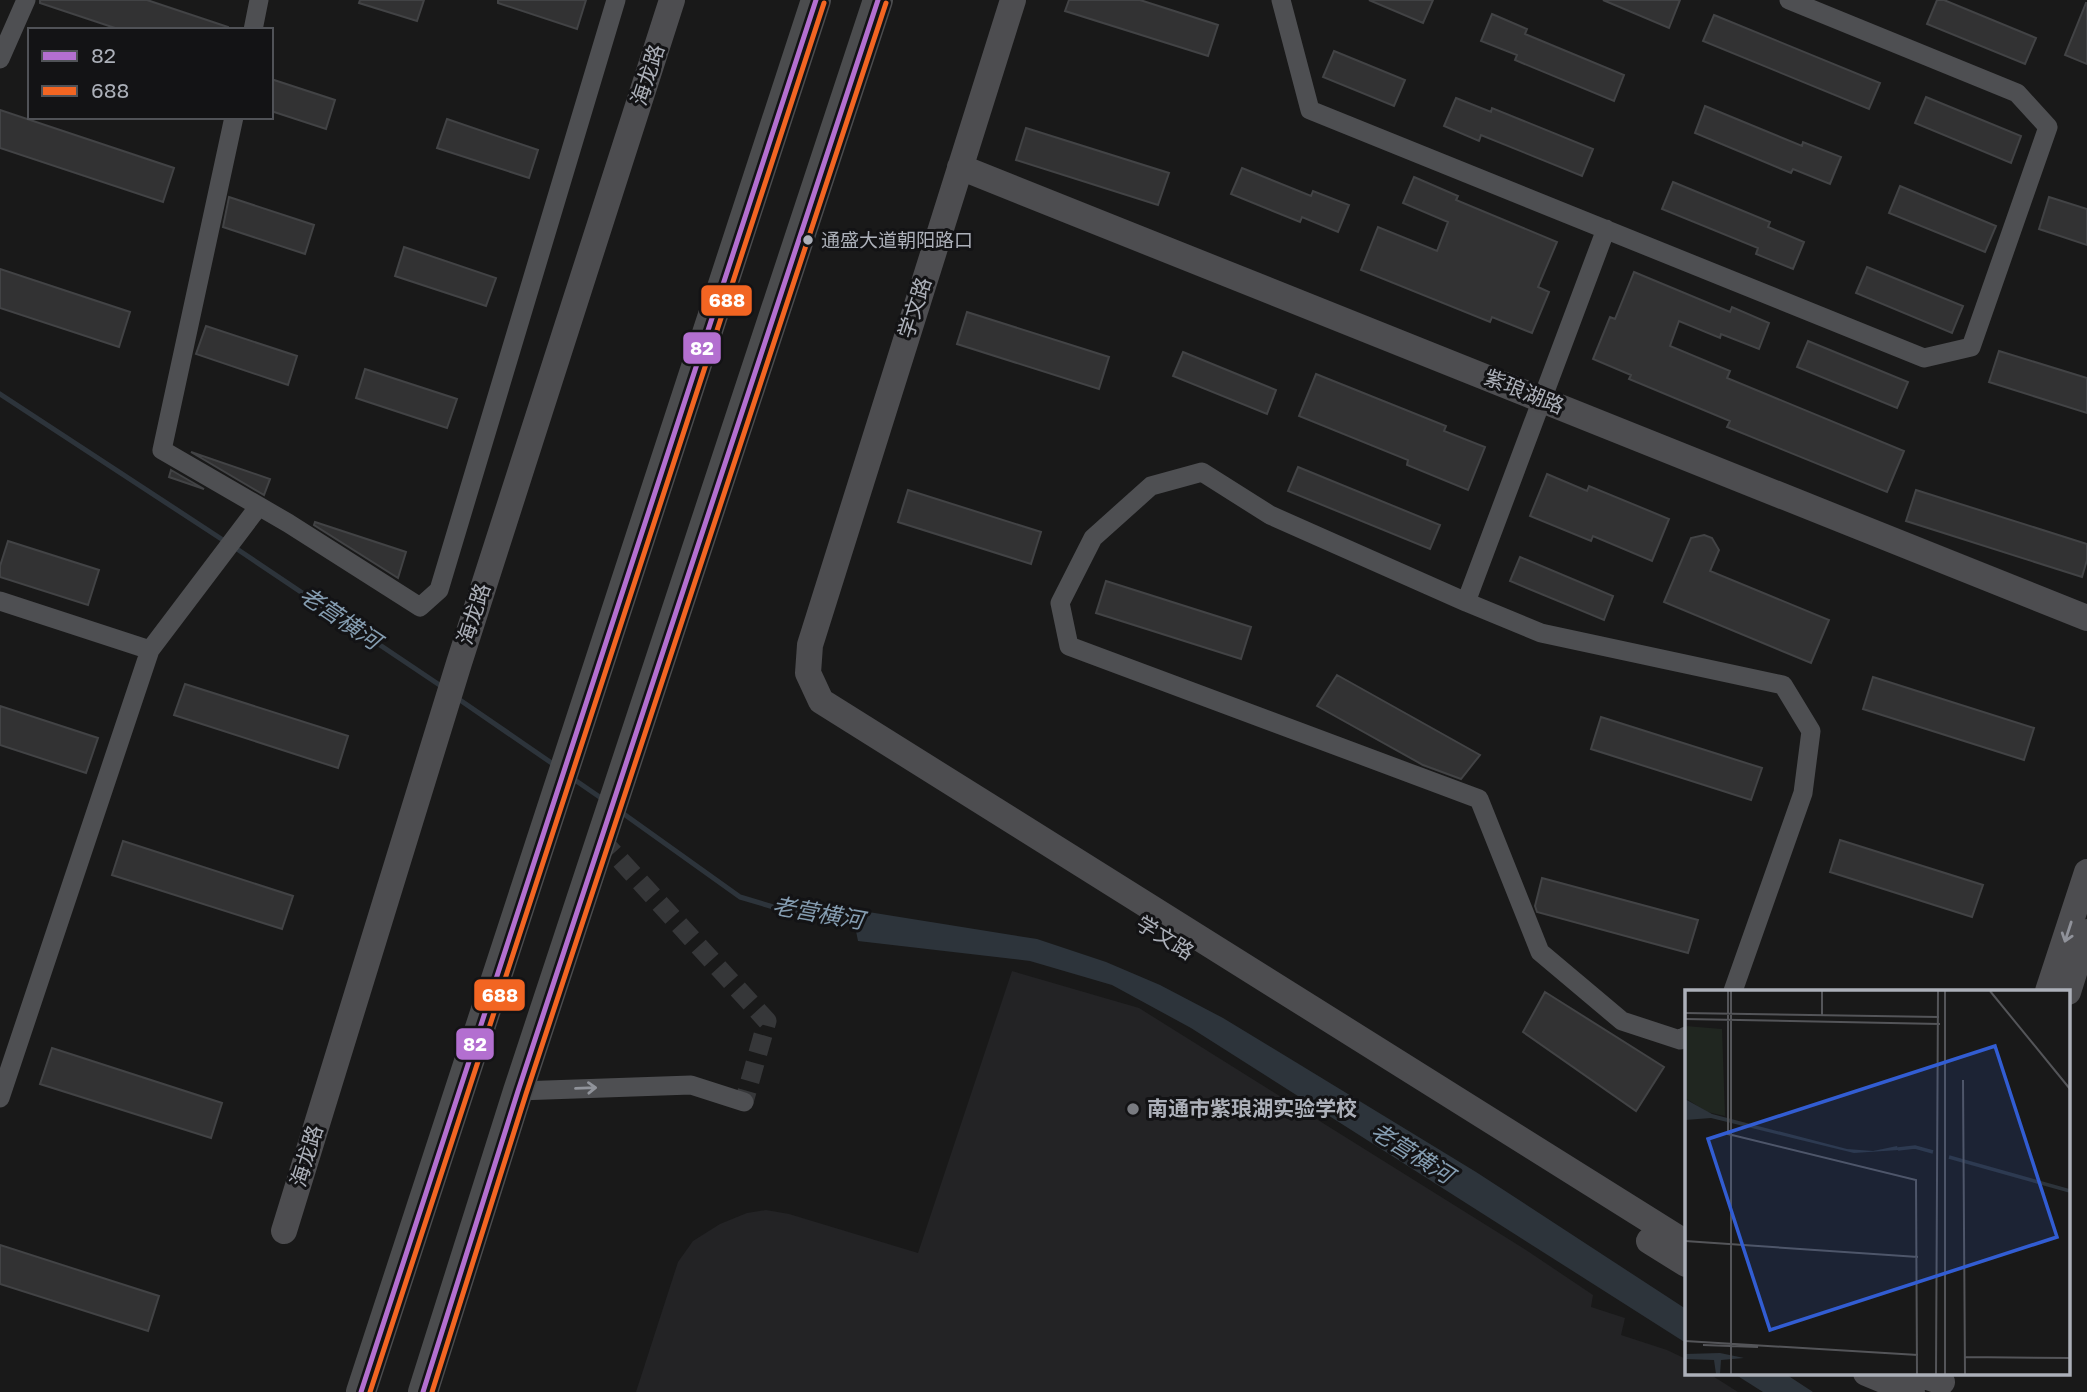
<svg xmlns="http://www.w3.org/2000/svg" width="2087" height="1392" font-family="'Golos Text','Noto Sans SC',sans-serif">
<rect width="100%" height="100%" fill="#191919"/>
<path fill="#232325" d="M 1012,971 L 1139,1008 L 1529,1252 L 1593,1295 L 1591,1307 L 1625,1318 L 1621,1335 L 1667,1350 L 1686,1359 L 1686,1373 L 1708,1373 L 1738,1392 L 636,1392 L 678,1262 L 693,1241 L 720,1224 L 747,1213 L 766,1210 L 789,1214 L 918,1253 Z"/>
<path fill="#2d343b" d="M 856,910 L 1037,939 L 1106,962 L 1160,985 L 1223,1018 L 1476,1172 L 1686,1309 L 1686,1343 L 1191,1028 L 1112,985 L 1030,961 L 858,941 L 854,921 Z
M 1733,1373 L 1784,1373 L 1813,1392 L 1763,1392 Z"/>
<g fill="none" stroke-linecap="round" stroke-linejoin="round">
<path stroke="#2d343b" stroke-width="5" d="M 0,394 L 226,542
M 234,547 L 444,688
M 457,698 L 556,766
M 572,778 L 604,800
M 621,812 L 740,897 L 780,909 L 861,922"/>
</g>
<path fill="#323233" stroke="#424345" stroke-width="2" d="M 40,0 L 147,0 L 228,27 L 228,30 L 121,30 L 40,3 Z
M 360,0 L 424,0 L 417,21 L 359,3 Z
M 498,0 L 586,0 L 577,29 L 498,3 Z
M 1069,0 L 1140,0 L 1218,25 L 1208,56 L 1065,11 Z
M 1369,0 L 1433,0 L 1423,23 Z
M 1603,0 L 1680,0 L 1669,28 Z
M 1937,0 L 1944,0 L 2036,38 L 2025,64 L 1927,24 Z
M 2086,3 L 2087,3 L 2087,64 L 2065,55 Z
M 1492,14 L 1527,29 L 1525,34 L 1624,75 L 1614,101 L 1515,60 L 1517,55 L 1481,41 Z
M 1714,15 L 1880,83 L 1869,109 L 1703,41 Z
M 1334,51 L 1405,80 L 1394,106 L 1323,77 Z
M 271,79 L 335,100 L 326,129 L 271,111 Z
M 1926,97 L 2021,136 L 2011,163 L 1915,123 Z
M 1456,98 L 1491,112 L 1492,108 L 1593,149 L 1582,176 L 1481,135 L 1479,141 L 1444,126 Z
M 1705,106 L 1802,146 L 1803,142 L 1841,157 L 1830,184 L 1793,169 L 1791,173 L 1695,133 Z
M 0,110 L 174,168 L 163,202 L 0,148 Z
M 447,119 L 538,150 L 529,178 L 437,148 Z
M 1026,128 L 1169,173 L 1158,205 L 1016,160 Z
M 1242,168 L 1311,196 L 1313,191 L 1349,205 L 1338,232 L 1302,217 L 1300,222 L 1231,194 Z
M 1414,177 L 1458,196 L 1456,200 L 1557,242 L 1538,287 L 1549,292 L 1532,333 L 1492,317 L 1490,322 L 1361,270 L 1378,227 L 1437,251 L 1448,222 L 1403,203 Z
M 1673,182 L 1770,222 L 1768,227 L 1804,242 L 1793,269 L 1756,254 L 1758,248 L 1662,209 Z
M 1900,186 L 1996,226 L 1985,252 L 1889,213 Z
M 229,197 L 314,225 L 305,254 L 223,227 Z
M 2049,197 L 2087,209 L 2087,245 L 2039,229 Z
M 404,247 L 496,278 L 486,306 L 395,276 Z
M 1867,267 L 1963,306 L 1952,333 L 1856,293 Z
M 0,269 L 130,312 L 119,347 L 0,308 Z
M 1634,272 L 1730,312 L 1732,307 L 1769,323 L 1759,349 L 1721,334 L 1720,338 L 1679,321 L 1670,346 L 1730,371 L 1727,378 L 1904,451 L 1887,492 L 1727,427 L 1730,421 L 1629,379 L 1631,375 L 1593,359 L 1610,317 L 1615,319 Z
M 967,312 L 1109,357 L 1099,389 L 957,344 Z
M 206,326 L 297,356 L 288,385 L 196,354 Z
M 1808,341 L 1908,382 L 1897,408 L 1797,367 Z
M 1999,351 L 2087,378 L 2087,413 L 1989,382 Z
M 1183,352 L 1276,390 L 1267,414 L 1173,376 Z
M 365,369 L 457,399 L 447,428 L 356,398 Z
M 1316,374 L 1446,426 L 1444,431 L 1485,447 L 1468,490 L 1407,465 L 1408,460 L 1299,416 Z
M 191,452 L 270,479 L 264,495 Z
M 1298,467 L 1440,525 L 1430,549 L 1288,491 Z
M 171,470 L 204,489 L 169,477 Z
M 1547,474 L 1587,491 L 1589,486 L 1669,519 L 1652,561 L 1593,536 L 1591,541 L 1530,516 Z
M 908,490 L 1041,532 L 1031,564 L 898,522 Z
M 1916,490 L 2087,544 L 2087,560 L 2082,577 L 1906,521 Z
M 315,522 L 406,552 L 398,578 L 314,525 Z
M 1704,535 L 1712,538 L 1719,550 L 1710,571 L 1829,620 L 1811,663 L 1664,602 L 1691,538 Z
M 8,541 L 99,570 L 88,605 L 0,577 L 0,566 Z
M 1520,557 L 1613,596 L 1604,620 L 1510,581 Z
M 1106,581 L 1251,627 L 1241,659 L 1096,613 Z
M 1337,675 L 1480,755 L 1461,779 L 1423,765 L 1317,706 Z
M 1873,677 L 2034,728 L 2024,760 L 1863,709 Z
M 185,684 L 348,736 L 338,768 L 174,715 Z
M 0,706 L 98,738 L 86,773 L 0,745 Z
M 1601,717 L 1762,768 L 1751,800 L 1591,749 Z
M 1840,840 L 1983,885 L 1972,917 L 1830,872 Z
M 123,841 L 293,896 L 282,929 L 112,875 Z
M 1542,878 L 1698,920 L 1688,953 L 1537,912 L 1535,906 Z
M 1545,992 L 1664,1067 L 1636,1111 L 1523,1032 Z
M 52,1048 L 222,1103 L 211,1138 L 40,1084 Z
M 0,1245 L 159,1296 L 148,1331 L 0,1284 Z"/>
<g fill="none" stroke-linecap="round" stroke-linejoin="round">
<path stroke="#363739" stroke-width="19" stroke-dasharray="19 10" stroke-linecap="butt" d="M 601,839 L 767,1021 L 744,1102"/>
<path stroke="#4e4f52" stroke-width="19" d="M 1281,0 L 1310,110 L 1924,358 L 1971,347 L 2048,127 L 2017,93 L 1789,0
M 253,30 L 259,0
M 0,59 L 26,0
M 234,117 L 162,450 L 288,523 L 420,607 L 439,590 L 616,0
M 0,601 L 150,650
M 1466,602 L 1606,229
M 1686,1036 L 1680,1040 L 1622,1021 L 1540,952 L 1479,799 L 1069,646 L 1060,603 L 1093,538 L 1151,486 L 1202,472 L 1270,515 L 1466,602 L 1541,633 L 1783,685 L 1811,731 L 1803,793 L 1733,991
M 518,1091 L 691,1085 L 744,1102
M 0,1098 L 150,650 L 259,506"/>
<path stroke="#4d4d50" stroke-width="26" d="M 1013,0 L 810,645 L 808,673 L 821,701 L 1686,1243
M 960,167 L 2087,618
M 2048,991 L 2087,872
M 2068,992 L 2087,932
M 284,1231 L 459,663 L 672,0
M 1649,1241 L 1686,1264
M 1866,1373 L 1912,1392
M 1916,1373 L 1942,1382"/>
<path stroke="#4b4c4e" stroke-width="30" d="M 361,1392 L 816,0
M 423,1392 L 518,1091 L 878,0"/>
<g stroke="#131315" stroke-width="10">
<path id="bus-1" d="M 361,1392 L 816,0
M 423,1392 L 518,1091 L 878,0"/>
</g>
<g stroke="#131315" stroke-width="10">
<path id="bus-2" d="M 370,1392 L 824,3
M 432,1392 L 526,1094 L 886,3"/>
</g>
<use href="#bus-1" stroke="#b36fd0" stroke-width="5"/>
<use href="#bus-2" stroke="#f26522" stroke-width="5"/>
</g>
<defs><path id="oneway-shaft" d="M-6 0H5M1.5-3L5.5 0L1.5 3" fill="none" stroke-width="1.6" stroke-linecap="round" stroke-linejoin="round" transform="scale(1.75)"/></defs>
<use stroke="#90929a" href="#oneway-shaft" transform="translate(2068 932) rotate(108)"/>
<use stroke="#90939a" href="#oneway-shaft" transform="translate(586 1088) rotate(-2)"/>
<circle fill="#acb0b9" stroke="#131315" stroke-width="2.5" cx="808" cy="240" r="6"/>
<circle fill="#797b81" stroke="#131315" stroke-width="2.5" cx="1133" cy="1109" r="7"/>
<g text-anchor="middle" stroke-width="6" stroke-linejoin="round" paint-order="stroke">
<g font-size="19" fill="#acb0b9" stroke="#131315" text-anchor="start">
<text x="821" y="247">通盛大道朝阳路口</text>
</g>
<g font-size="21" fill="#acb0b9" stroke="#131315">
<text transform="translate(648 75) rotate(-72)" y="7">海龙路</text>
<text transform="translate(915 308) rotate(-72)" y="7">学文路</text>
<text transform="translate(1524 392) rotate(22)" y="7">紫琅湖路</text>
<text transform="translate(474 614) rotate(-72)" y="7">海龙路</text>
<text transform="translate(1165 938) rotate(32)" y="7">学文路</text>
<text transform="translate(307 1156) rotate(-73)" y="7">海龙路</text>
</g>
<g font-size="21" font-weight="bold" fill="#acb0b9" stroke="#131315" text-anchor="start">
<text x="1147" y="1116">南通市紫琅湖实验学校</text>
</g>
<g font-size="23" font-style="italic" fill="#859db1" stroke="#131315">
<text transform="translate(340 618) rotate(34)" y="8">老营横河</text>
<text transform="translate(818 913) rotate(10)" y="8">老营横河</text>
<text transform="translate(1412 1153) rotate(32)" y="8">老营横河</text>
</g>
</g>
<g transform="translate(1685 990)">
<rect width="385" height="385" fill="#191919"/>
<path d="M 0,36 L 37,39 L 40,126 L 22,122 L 0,108 Z" fill="#202620"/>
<path d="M 0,109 L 27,124 L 162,159 L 188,161 L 212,156 L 214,160 L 169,163 L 26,128 L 0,130 ZM 35,363 L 59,368 L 36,370 L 35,384 L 31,384 L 29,370 L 0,369 L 0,364 Z" fill="#2d343b"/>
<path fill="none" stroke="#2d343b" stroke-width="3.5" d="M 213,159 L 230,157 L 248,162M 264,167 L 385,201"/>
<path fill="none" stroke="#545559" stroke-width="2" d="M 43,1 L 43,145M 305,1 L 385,99M 0,23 L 254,27M 137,26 L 137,1M 0,29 L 255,34M 278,90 L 280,384M 43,144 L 231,190 L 232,384M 0,251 L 233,267M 0,351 L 233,365M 18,355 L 73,357M 280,367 L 385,368M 46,384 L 46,1M 251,384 L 253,1M 260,384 L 260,1"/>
<path fill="#325dd3" fill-opacity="0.15" stroke="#325dd3" stroke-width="3.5" d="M 310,56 L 372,247 L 85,340 L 23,149 Z"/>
<rect width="385" height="385" fill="none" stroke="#acb0b9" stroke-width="3.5"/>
</g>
<g stroke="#131315" stroke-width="2.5">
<rect x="700" y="284" width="53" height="33" rx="7" fill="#f26522"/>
<rect x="682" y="331" width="40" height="34" rx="7" fill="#b36fd0"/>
<rect x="473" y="978" width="53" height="34" rx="7" fill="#f26522"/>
<rect x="455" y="1027" width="40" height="34" rx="7" fill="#b36fd0"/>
</g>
<g font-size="19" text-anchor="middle" font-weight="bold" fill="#fff">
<text x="727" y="307">688</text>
<text x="702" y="355">82</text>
<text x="500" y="1002">688</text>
<text x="475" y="1051">82</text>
</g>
<rect x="28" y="28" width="245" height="91" fill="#131315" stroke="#505257" stroke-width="2"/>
<rect x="42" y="51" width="35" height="10" fill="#b36fd0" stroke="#505257" stroke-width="2"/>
<text x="91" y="63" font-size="21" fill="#acb0b9">82</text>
<rect x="42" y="86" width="35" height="10" fill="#f26522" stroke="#505257" stroke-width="2"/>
<text x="91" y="98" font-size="21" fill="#acb0b9">688</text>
</svg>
